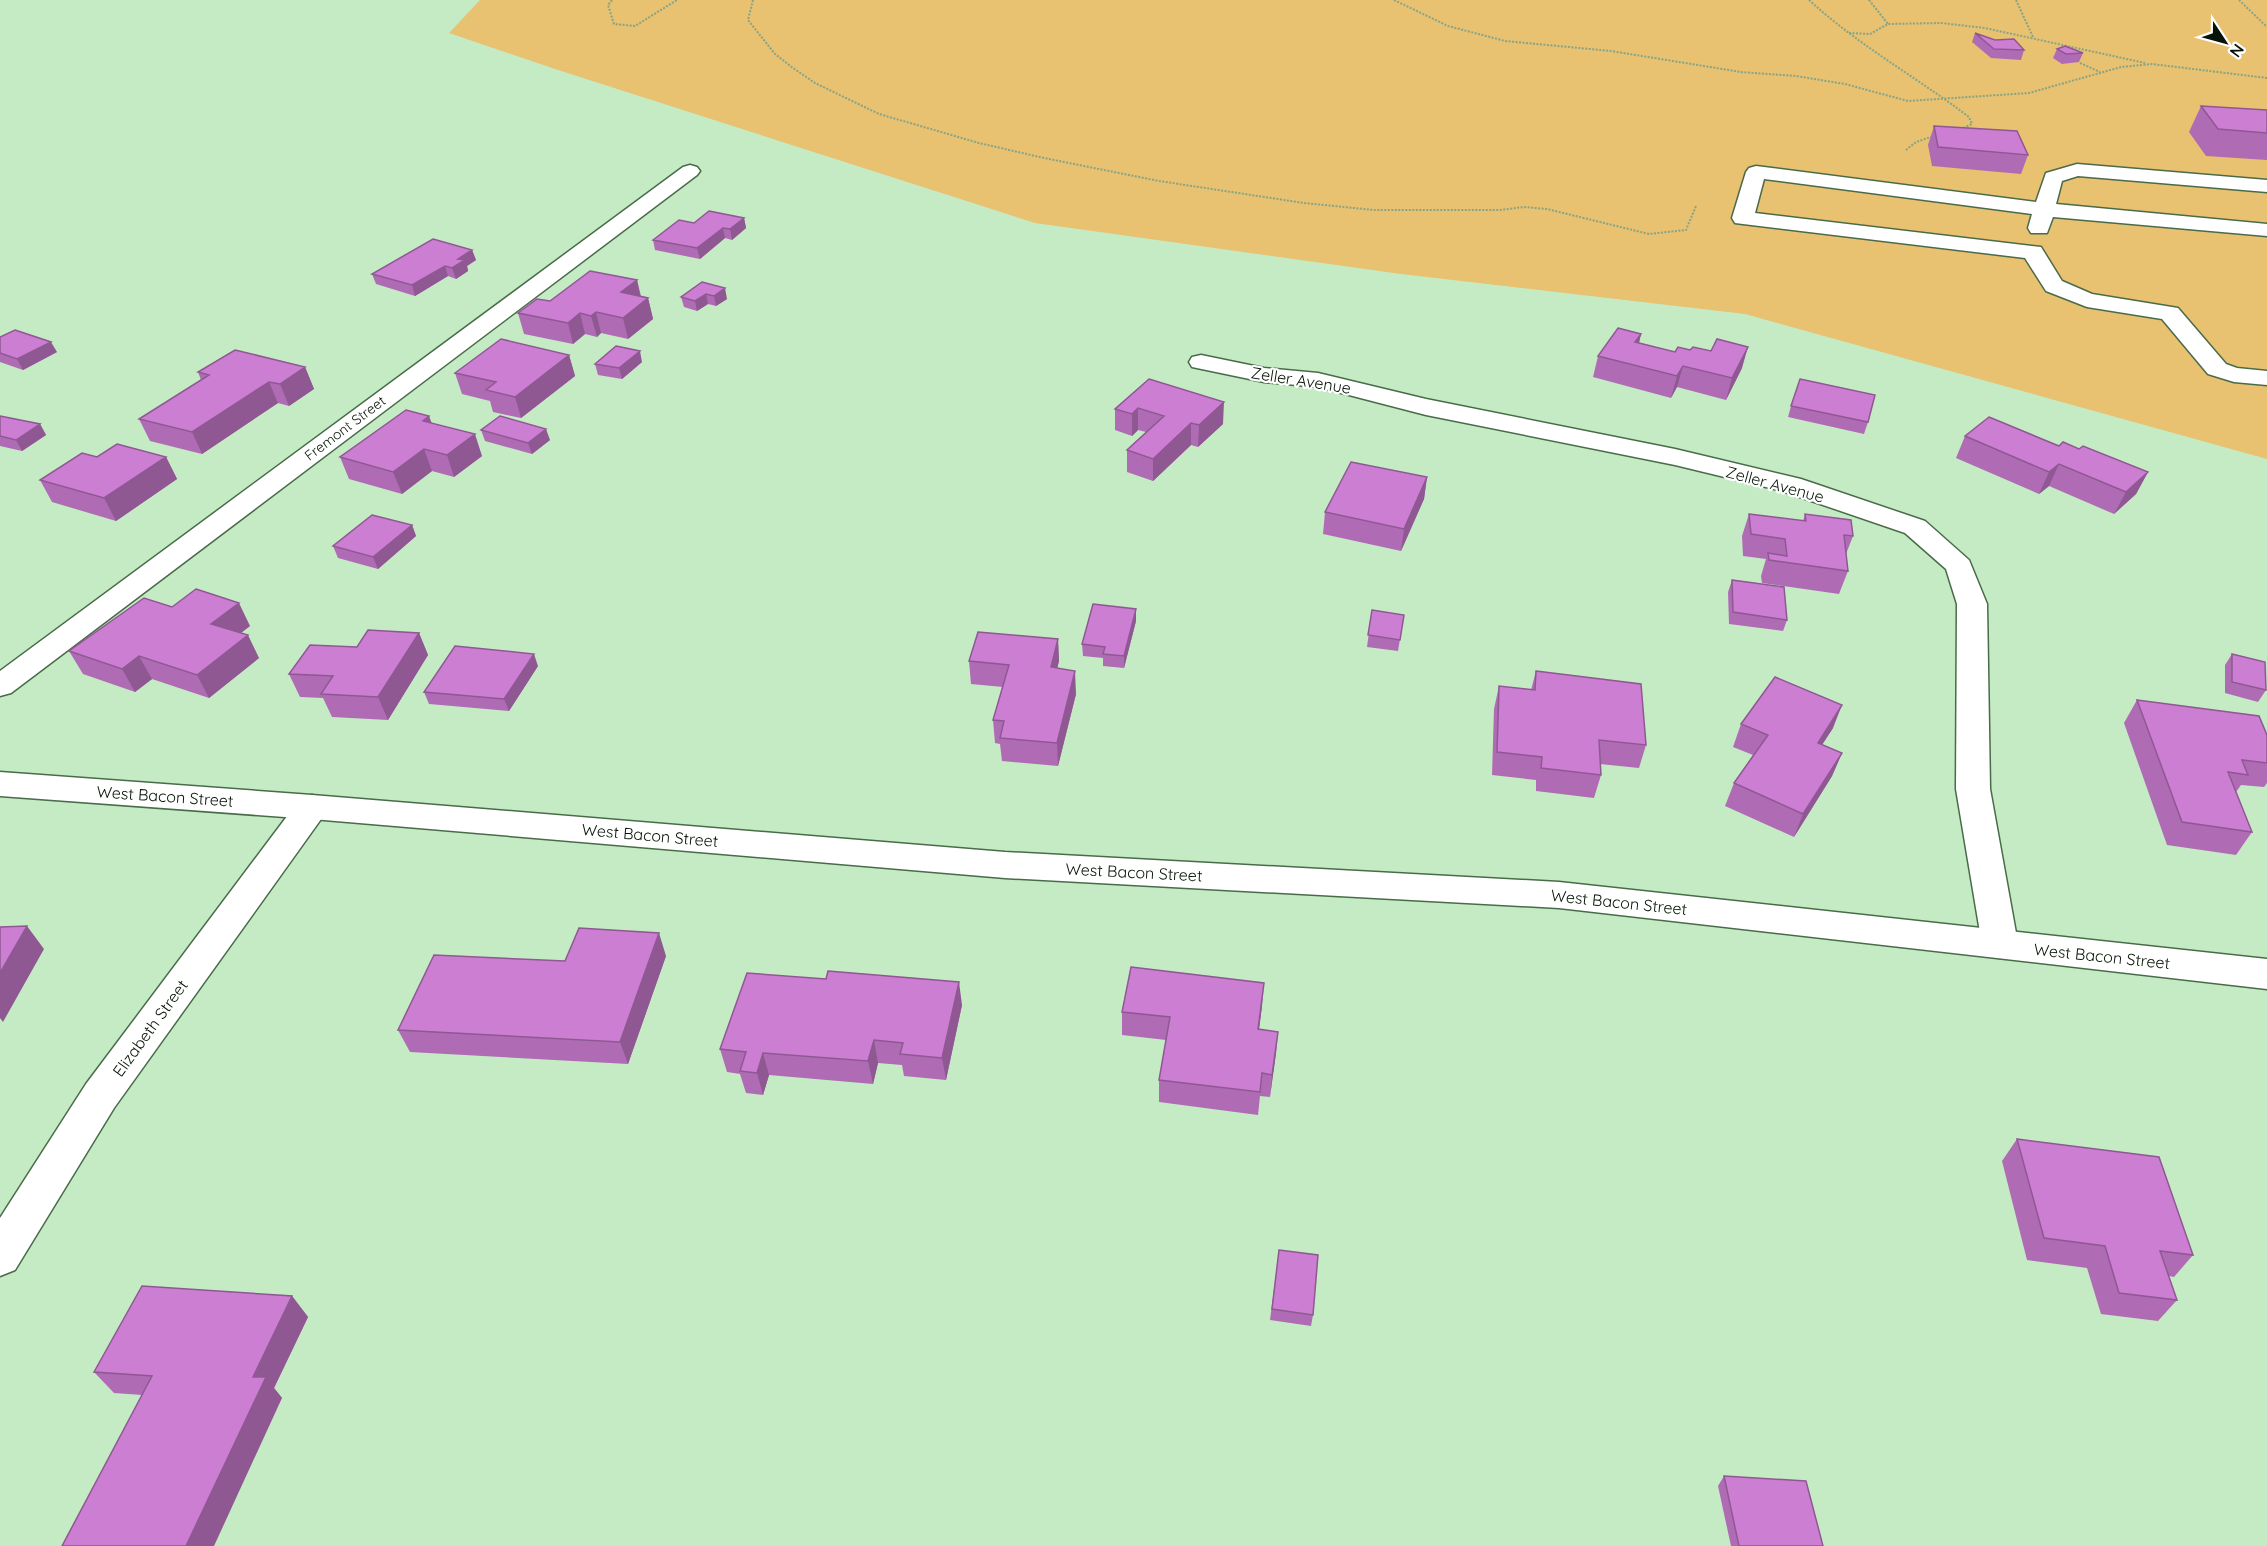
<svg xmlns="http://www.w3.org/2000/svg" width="2267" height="1546" font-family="Quicksand,sans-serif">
<rect width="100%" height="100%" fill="#c5ebc5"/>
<path fill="#e8c171" d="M 480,0 L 2267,0 L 2267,459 L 1745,314 L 1401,274 L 1035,223 L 555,69 L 449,33 Z"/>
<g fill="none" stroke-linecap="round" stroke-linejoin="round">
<g stroke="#496b49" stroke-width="3">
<path id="service" d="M 2077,164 L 2267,180 L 2267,192 L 2078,176 L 2062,181 L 2056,204 L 2267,224 L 2267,236 L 2053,217 L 2047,233 L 2031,233 L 2028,228 L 2032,214 L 1764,179 L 1755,213 L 2041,247 L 2062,281 L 2092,294 L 2178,308 L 2226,364 L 2237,368 L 2267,371 L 2267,385 L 2234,382 L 2208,374 L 2162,319 L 2087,307 L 2046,291 L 2025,258 L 1743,224 L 1735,223 L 1732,218 L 1746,172 L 1749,168 L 1756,166 L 2036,202 L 2046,173 Z"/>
</g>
<g stroke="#496b49" stroke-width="3">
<path id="minor" d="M 690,165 L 697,167 L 700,171 L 697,175 L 11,693 L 0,696 L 0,671 L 683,167 Z
M 1201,355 L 1264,368 L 1318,373 L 1426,399 L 1675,449 L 1801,479 L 1925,521 L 1969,560 L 1987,604 L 1990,789 L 2018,944 L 2013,954 L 2000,958 L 1987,954 L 1982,944 L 1956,789 L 1957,604 L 1946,569 L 1905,533 L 1782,491 L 1675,465 L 1426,415 L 1318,387 L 1264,382 L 1192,367 L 1189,362 L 1192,357 Z
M 312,795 L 324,799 L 329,807 L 324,815 L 114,1108 L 15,1270 L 0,1276 L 0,1218 L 86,1084 L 300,799 Z"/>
</g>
<g stroke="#496b49" stroke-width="3">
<path id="tertiary" d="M 0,772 L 312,795 L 1005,852 L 1559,882 L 2267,959 L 2267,989 L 1559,908 L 1005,878 L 312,819 L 0,796 Z"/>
</g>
<path stroke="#86a486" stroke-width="2" stroke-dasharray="2 1.5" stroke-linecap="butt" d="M 612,0 L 608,5 L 614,24 L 635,26 L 677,0
M 753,0 L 748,20 L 775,54 L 793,68 L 815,83 L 879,114 L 979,143 L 1044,158 L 1159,181 L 1304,203 L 1374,210 L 1500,210 L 1524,207 L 1547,209 L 1649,234 L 1686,230 L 1696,206
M 1394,0 L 1448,26 L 1505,41 L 1611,51 L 1741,72 L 1796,76 L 1845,84 L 1908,101 L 2029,93 L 2121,67 L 2152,64 L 2267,78
M 1809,0 C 1858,45 1916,77 1969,117 L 1972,124 L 1961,129
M 1869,0 L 1888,24
M 2016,0 L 2033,37
M 2239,0 L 2267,27
M 1849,33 L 1870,34 L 1888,24 L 1941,23 L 1985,28 L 2145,63
M 2080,63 L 2100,72
M 1906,150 L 1916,142 L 1934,136"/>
<use href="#service" fill="#fff" fill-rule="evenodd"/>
<use href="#minor" fill="#fff" fill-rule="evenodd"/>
<use href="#tertiary" fill="#fff" fill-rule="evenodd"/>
</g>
<path fill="#af6cb5" d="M 1975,33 L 2024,50 L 2021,60 L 1991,58 L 1972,42 Z
M 2057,49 L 2083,53 L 2079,62 L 2062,64 L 2053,58 Z
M 2201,106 L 2267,110 L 2267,160 L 2206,156 L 2189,132 Z
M 1934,126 L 2028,155 L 2021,174 L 1932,166 L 1928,145 Z
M 744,218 L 746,228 L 732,240 L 725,238 L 700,259 L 655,250 L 653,240 L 694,223 Z
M 472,250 L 476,260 L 467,266 L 468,271 L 456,279 L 448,276 L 415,296 L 376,284 L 372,274 Z
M 637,280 L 641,296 L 648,298 L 653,319 L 628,339 L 601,333 L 597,337 L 585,334 L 573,344 L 524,334 L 518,313 L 550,301 Z
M 702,282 L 727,299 L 716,306 L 708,304 L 697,311 L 684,307 L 681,297 Z
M 1641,334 L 1639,343 L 1742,368 L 1726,400 L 1677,387 L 1671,398 L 1593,377 L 1598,356 Z
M 0,337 L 57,352 L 23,370 L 0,362 Z
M 569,355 L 575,376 L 521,418 L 493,412 L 490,401 L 462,394 L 455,373 Z
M 642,362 L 622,379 L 598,375 L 595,364 Z
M 305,367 L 314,389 L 289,406 L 278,403 L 202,454 L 150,441 L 139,419 L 201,380 L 198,372 Z
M 1149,379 L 1223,424 L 1198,447 L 1191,445 L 1153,481 L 1127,472 L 1127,450 L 1146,432 L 1138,430 L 1132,436 L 1115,430 L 1115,409 Z
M 1791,406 L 1868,422 L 1864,434 L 1788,417 Z
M 0,416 L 40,424 L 46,435 L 22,451 L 0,446 Z
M 432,423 L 482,456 L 454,477 L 432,471 L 402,494 L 349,479 L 340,457 Z
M 481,430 L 550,440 L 532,454 L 485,441 Z
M 1965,436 L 2079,449 L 2148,472 L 2136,494 L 2114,514 L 2049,486 L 2039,494 L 1956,458 Z
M 97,457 L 166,457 L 177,479 L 116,521 L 52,502 L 40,480 Z
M 1427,477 L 1424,499 L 1401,551 L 1323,534 L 1325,512 Z
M 1749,514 L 1803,521 L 1805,514 L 1853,536 L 1846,554 L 1848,571 L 1839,594 L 1762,583 L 1761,576 L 1766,559 L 1743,556 L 1742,536 Z
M 412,525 L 416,536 L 378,569 L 338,558 L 333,546 Z
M 1732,580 L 1787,620 L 1783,631 L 1729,624 L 1728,592 Z
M 172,607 L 250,626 L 240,633 L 259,658 L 209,698 L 152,679 L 135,692 L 83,674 L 69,651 Z
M 1372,610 L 1404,615 L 1398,651 L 1367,647 Z
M 1136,621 L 1124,668 L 1103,666 L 1103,658 L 1083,656 L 1082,644 Z
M 419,633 L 428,655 L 388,720 L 332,717 L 323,698 L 300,697 L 289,674 Z
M 1058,639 L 1059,661 L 1057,668 L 1076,694 L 1058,766 L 1002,761 L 1000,744 L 995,743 L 993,720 L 1003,687 L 971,684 L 969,661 Z
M 2232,654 L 2266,690 L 2258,702 L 2225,693 L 2225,665 Z
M 538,666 L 509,711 L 429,704 L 424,692 Z
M 1536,671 L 1646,745 L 1639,768 L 1600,764 L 1601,775 L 1594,798 L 1536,791 L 1536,780 L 1492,775 L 1494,709 L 1499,686 L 1531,690 Z
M 2137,700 L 2267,735 L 2267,783 L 2264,787 L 2241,785 L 2236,792 L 2252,832 L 2236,855 L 2167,845 L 2124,723 Z
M 1741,724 L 1833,728 L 1822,745 L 1842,753 L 1832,776 L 1794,837 L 1725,806 L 1734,783 L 1753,755 L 1733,747 Z
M 666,956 L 628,1064 L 410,1052 L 398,1030 L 565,961 Z
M 962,1005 L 946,1080 L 904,1076 L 902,1065 L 878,1063 L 873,1084 L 769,1075 L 763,1095 L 746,1093 L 740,1074 L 727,1072 L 720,1049 Z
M 1262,1006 L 1259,1030 L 1278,1032 L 1270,1097 L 1260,1096 L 1258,1115 L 1159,1102 L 1159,1080 L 1166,1040 L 1122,1035 L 1122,1012 Z
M 2017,1139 L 2193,1255 L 2174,1277 L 2169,1276 L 2177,1300 L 2158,1321 L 2101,1314 L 2087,1268 L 2027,1260 L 2002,1161 Z
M 1279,1250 L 1313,1315 L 1311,1326 L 1270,1320 Z
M 292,1296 L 308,1317 L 274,1388 L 282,1398 L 142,1395 L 114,1393 L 94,1372 Z
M 1724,1476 L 1823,1546 L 1731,1546 L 1718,1486 Z"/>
<path fill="#8f5893" d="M 744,218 L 746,228 L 732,240 L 730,229 Z
M 723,228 L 725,238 L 700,259 L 697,248 Z
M 472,250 L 476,260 L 467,266 L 468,271 L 456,279 L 452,268 L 458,259 Z
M 445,266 L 448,276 L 415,296 L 412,285 Z
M 637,280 L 641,300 L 621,292 Z
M 725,288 L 727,299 L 716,306 L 714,296 Z
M 706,294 L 708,304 L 697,311 L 695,301 Z
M 648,298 L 653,319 L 628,339 L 623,318 Z
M 596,312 L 601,333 L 597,337 L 591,316 Z
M 580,313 L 585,334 L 573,344 L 568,323 Z
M 1641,334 L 1636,355 L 1635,342 Z
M 51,342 L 57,352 L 23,370 L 17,359 Z
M 1748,347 L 1742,368 L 1726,400 L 1732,378 Z
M 640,351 L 642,362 L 622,379 L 619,368 Z
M 569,355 L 575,376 L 521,418 L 515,397 Z
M 1683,366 L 1677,387 L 1671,398 L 1677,376 Z
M 305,367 L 314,389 L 289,406 L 280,384 Z
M 269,382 L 278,403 L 202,454 L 192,432 Z
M 1224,402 L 1223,424 L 1198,447 L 1199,425 Z
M 1138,408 L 1138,430 L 1132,436 L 1132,414 Z
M 429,416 L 437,437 L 423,421 Z
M 1191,423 L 1191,445 L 1153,481 L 1153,459 Z
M 40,424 L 46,435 L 22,451 L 16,440 Z
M 546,429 L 550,440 L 532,454 L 528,443 Z
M 475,434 L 482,456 L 454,477 L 447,455 Z
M 424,449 L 432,471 L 402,494 L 393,472 Z
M 166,457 L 177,479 L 116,521 L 104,498 Z
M 2059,464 L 2049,486 L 2039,494 L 2049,472 Z
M 2148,472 L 2136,494 L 2114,514 L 2126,492 Z
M 1427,477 L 1424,499 L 1401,551 L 1404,529 Z
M 412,525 L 416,536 L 378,569 L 373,557 Z
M 239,603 L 250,626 L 223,647 L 211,624 Z
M 1136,609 L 1136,621 L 1124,668 L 1124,656 Z
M 419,633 L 428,655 L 388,720 L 378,697 Z
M 248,635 L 259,658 L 209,698 L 197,675 Z
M 1058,639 L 1059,661 L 1052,690 L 1051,667 Z
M 534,654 L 538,666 L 509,711 L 504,699 Z
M 139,656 L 152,679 L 135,692 L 122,669 Z
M 1075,671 L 1076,694 L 1058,766 L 1057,743 Z
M 1842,705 L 1833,728 L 1808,766 L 1818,743 Z
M 1842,753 L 1832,776 L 1794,837 L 1803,814 Z
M 27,926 L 44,949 L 3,1022 L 0,1018 L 0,973 Z
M 659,933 L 666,956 L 628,1064 L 620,1042 Z
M 959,982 L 962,1005 L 946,1080 L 942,1058 Z
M 1264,983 L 1262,1006 L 1256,1052 L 1258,1029 Z
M 1278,1032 L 1276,1054 L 1270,1097 L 1272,1075 Z
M 874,1040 L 878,1063 L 873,1084 L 868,1061 Z
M 763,1053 L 769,1075 L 763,1095 L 757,1073 Z
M 292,1296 L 308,1317 L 274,1388 L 282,1398 L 214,1546 L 186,1546 L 253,1377 Z"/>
<path fill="#cc7ed2" stroke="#8f5893" stroke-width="1.5" d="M 1975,33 L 1995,40 L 2014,39 L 2024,50 L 1994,49 Z
M 2065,46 L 2083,53 L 2066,54 L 2057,49 Z
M 2201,106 L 2267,110 L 2267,133 L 2218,129 Z
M 1934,126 L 2017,131 L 2028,155 L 1938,147 Z
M 709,211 L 744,218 L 730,229 L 723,228 L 697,248 L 653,240 L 679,220 L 694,223 Z
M 433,239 L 472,250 L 458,259 L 465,260 L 452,268 L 445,266 L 412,285 L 372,274 Z
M 590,271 L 637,280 L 621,292 L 648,298 L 623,318 L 596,312 L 591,316 L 580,313 L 568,323 L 518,313 L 537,299 L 550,301 Z
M 702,282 L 725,288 L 714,296 L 706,294 L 695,301 L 681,297 Z
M 1618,328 L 1641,334 L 1635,342 L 1675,352 L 1678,347 L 1690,350 L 1693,347 L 1711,351 L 1717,339 L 1748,347 L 1732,378 L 1683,366 L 1677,376 L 1598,356 Z
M 15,330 L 51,342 L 17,359 L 0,353 L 0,337 Z
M 501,339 L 569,355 L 515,397 L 486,390 L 496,382 L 455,373 Z
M 616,346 L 640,351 L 619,368 L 595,364 Z
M 235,350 L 305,367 L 280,384 L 269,382 L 192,432 L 139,419 L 209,375 L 198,372 Z
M 1149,379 L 1224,402 L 1199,425 L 1191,423 L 1153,459 L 1127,450 L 1164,416 L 1138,408 L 1132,414 L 1115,409 Z
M 1800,379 L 1875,395 L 1868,422 L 1791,406 Z
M 406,410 L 429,416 L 423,421 L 475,434 L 447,455 L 424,449 L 393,472 L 340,457 Z
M 0,416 L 40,424 L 16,440 L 0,436 Z
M 500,416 L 546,429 L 528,443 L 481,430 Z
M 1989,417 L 2059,446 L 2063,442 L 2079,449 L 2083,446 L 2148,472 L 2126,492 L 2059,464 L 2049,472 L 1965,436 Z
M 117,444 L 166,457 L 104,498 L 40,480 L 82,453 L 97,457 Z
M 1351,462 L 1427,477 L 1404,529 L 1325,512 Z
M 1749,514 L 1806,521 L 1805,514 L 1851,520 L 1853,536 L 1844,535 L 1848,571 L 1769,560 L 1768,553 L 1787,556 L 1785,539 L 1751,534 Z
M 372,515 L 412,525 L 373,557 L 333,546 Z
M 1732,580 L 1784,587 L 1787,620 L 1733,612 Z
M 196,589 L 239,603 L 211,624 L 248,635 L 197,675 L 139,656 L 122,669 L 69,651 L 144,598 L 172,607 Z
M 1093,604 L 1136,609 L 1124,656 L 1103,654 L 1105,647 L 1082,644 Z
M 1372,610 L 1404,615 L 1400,640 L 1368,635 Z
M 368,630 L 419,633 L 378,697 L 321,694 L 333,676 L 289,674 L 310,645 L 357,647 Z
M 978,632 L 1058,639 L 1051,667 L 1075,671 L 1057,743 L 1000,738 L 1004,721 L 993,720 L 1009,665 L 969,661 Z
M 455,646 L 534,654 L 504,699 L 424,692 Z
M 2232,654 L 2265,662 L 2266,690 L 2232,682 Z
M 1536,671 L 1641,684 L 1646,745 L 1599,740 L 1601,775 L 1541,768 L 1542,757 L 1497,752 L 1499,686 L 1535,690 Z
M 1775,677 L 1842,705 L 1818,743 L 1842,753 L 1803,814 L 1734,783 L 1768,735 L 1741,724 Z
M 2137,700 L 2259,716 L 2267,735 L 2267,763 L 2242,760 L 2248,775 L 2228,772 L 2252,832 L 2182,822 Z
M 27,926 L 0,973 L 0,927 Z
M 579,928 L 659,933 L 620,1042 L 398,1030 L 434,955 L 565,961 Z
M 1131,967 L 1264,983 L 1258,1029 L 1278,1032 L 1272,1075 L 1262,1073 L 1260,1092 L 1159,1080 L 1170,1017 L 1122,1012 Z
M 828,971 L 959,982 L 942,1058 L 900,1054 L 903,1043 L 874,1040 L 868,1061 L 763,1053 L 757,1073 L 740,1071 L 746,1052 L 720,1049 L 747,973 L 826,979 Z
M 2017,1139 L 2159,1157 L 2193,1255 L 2160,1251 L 2177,1300 L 2119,1293 L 2105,1246 L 2044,1238 Z
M 1279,1250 L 1318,1255 L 1313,1315 L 1272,1309 Z
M 142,1286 L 292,1296 L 253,1377 L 266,1377 L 186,1546 L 62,1546 L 152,1376 L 94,1372 Z
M 1724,1476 L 1806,1481 L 1823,1546 L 1739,1546 Z"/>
<g text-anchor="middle" stroke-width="4.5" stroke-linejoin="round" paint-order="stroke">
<g font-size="14" fill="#061306" stroke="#fff">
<text transform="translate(345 428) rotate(-37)" y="5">Fremont Street</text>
</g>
<g font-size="16" fill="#061306" stroke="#fff">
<text transform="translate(1301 380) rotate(9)" y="6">Zeller Avenue</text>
<text transform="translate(1775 484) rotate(15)" y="6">Zeller Avenue</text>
<text transform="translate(165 796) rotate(4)" y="6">West Bacon Street</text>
<text transform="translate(650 835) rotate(5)" y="6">West Bacon Street</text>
<text transform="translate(1134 872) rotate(3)" y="6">West Bacon Street</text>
<text transform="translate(1619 902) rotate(6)" y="6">West Bacon Street</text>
<text transform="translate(2102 956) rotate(6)" y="6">West Bacon Street</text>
<text transform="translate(150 1028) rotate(-54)" y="6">Elizabeth Street</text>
</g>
</g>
<g transform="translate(2225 42) rotate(126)" stroke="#ffffff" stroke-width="4.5" paint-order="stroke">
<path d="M0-4.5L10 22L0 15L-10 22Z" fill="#061306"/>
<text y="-9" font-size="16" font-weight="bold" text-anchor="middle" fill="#061306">N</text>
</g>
</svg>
